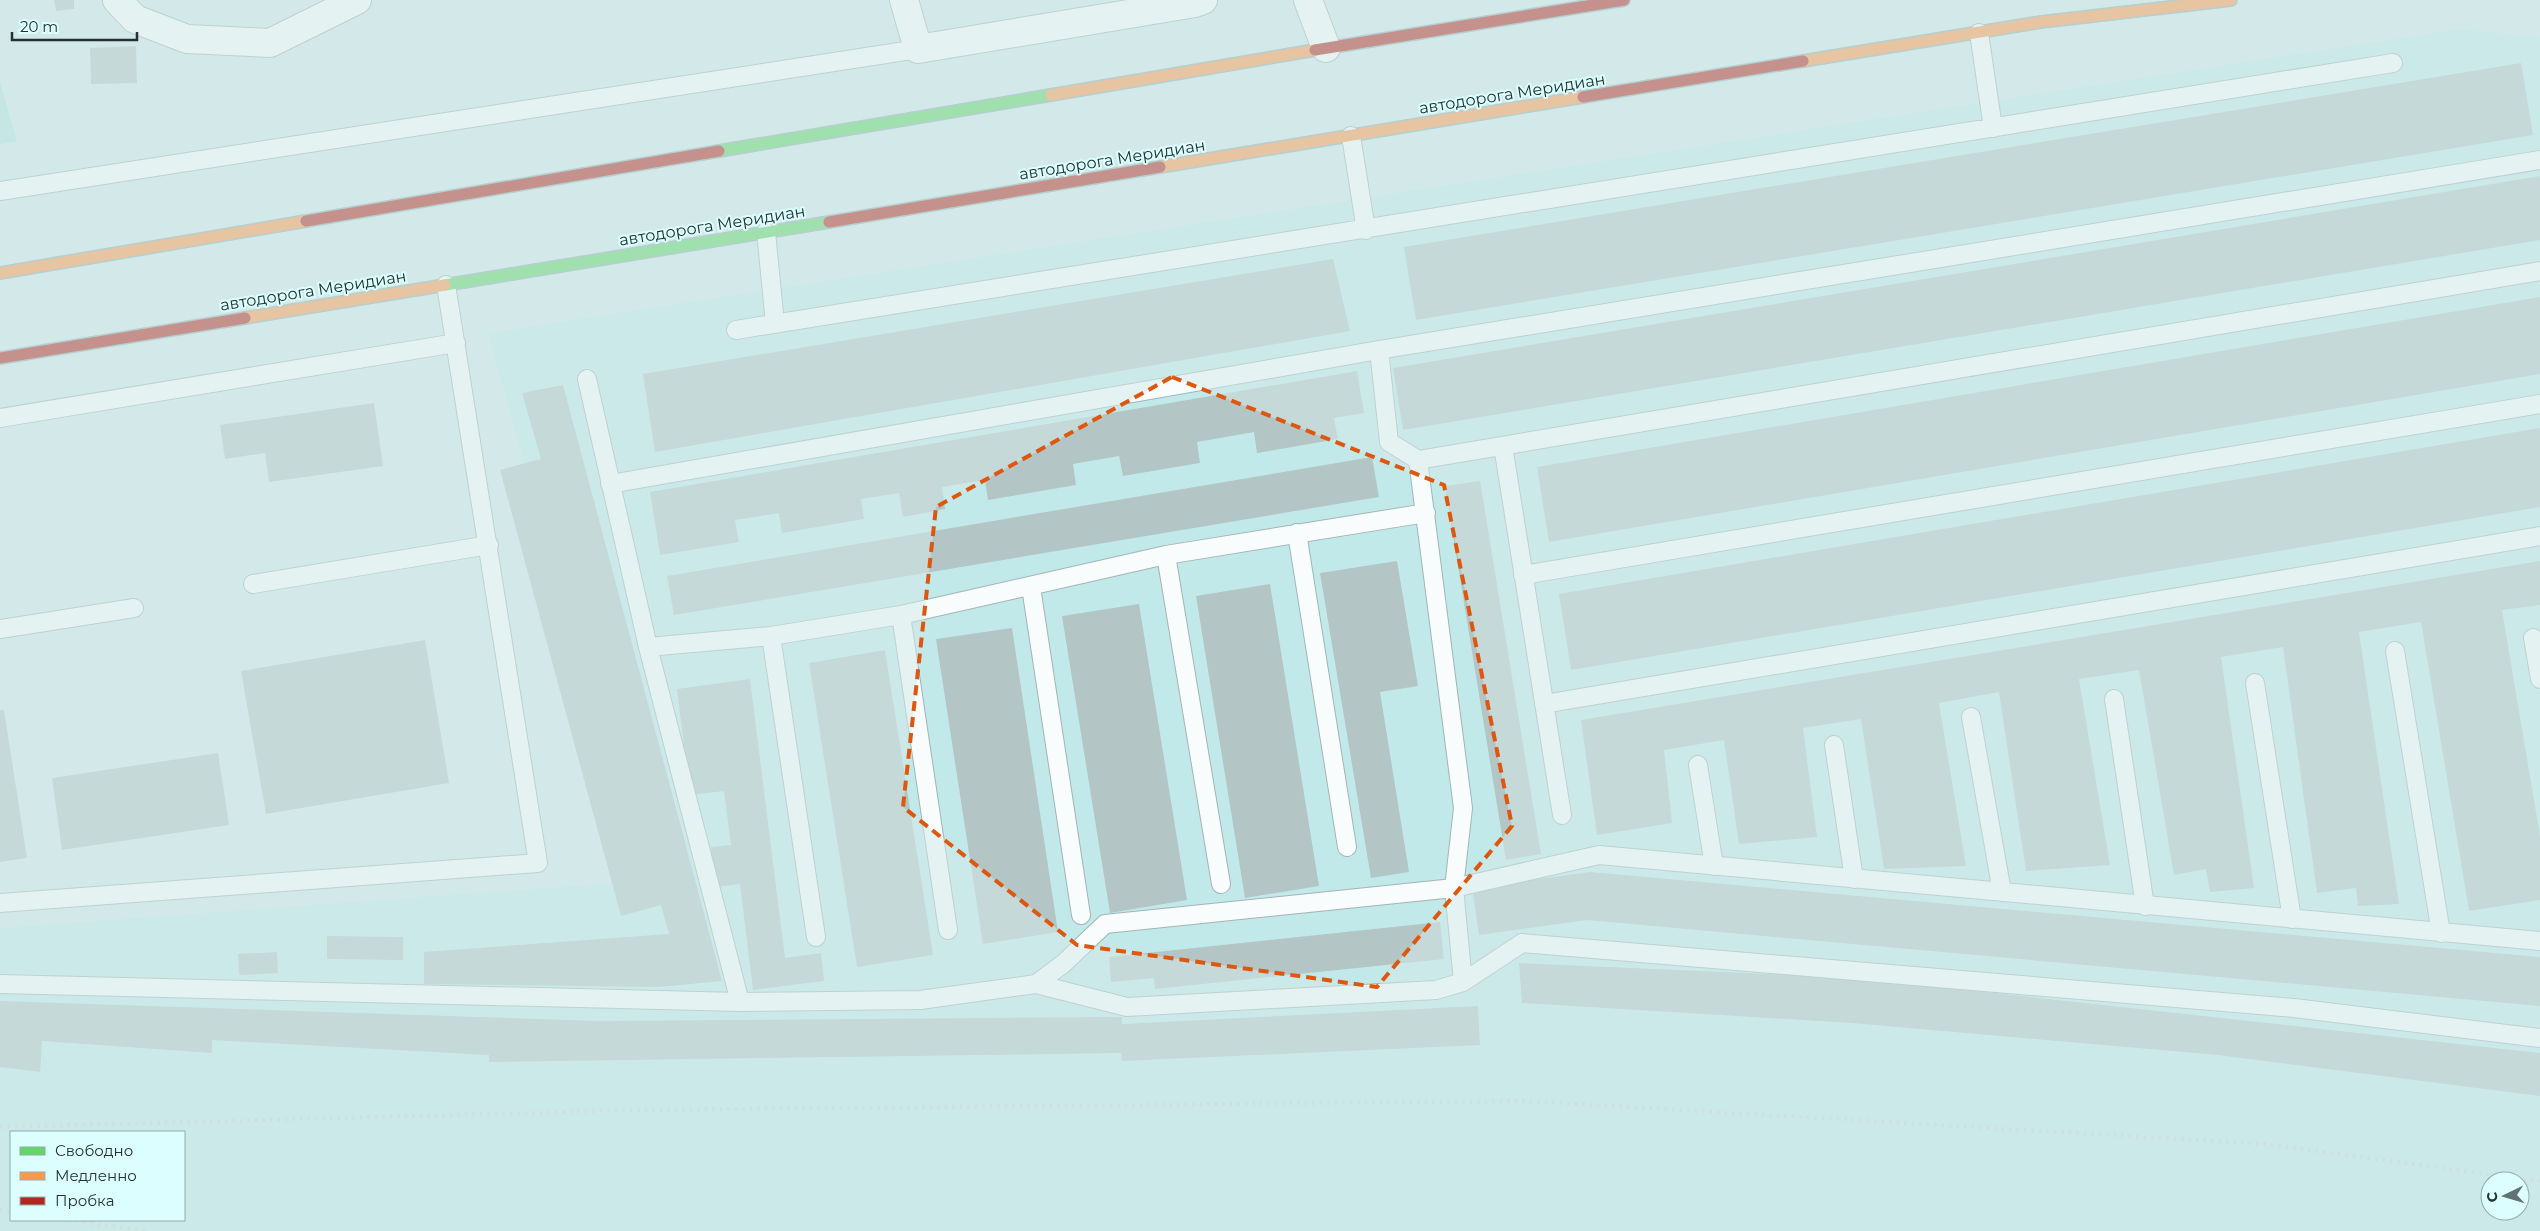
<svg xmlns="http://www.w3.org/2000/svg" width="2540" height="1231" font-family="Montserrat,sans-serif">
<rect width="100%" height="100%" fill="#d3e9e9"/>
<path fill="#c2e9e9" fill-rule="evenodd" d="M 2459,29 L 2540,37 L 2540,1231 L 0,1231 L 0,928 L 639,881 L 488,333 ZM 11,1132 L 184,1132 L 184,1220 L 11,1220 ZM 2490,1181 L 2520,1181 L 2520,1211 L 2490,1211 Z"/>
<path fill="#b7e1e1" d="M 0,81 L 17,142 L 0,144 Z"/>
<path fill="#b4c5c5" d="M 54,0 L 74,0 L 74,9 L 56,11 Z
M 136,46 L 137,83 L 91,84 L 90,48 Z
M 2521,63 L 2533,135 L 1416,320 L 1404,247 Z
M 2540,176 L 2540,240 L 1403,430 L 1393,368 Z
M 1333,259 L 1350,331 L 655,452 L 643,374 Z
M 2540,297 L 2540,374 L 1549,542 L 1537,467 Z
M 1357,371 L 1364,413 L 1334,418 L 1338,439 L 1257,453 L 1254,432 L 1197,442 L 1200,463 L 1123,476 L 1119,456 L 1073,464 L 1076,485 L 988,500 L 985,480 L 942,487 L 945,509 L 903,517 L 899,493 L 861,499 L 864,519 L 782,533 L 779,513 L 735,520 L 739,542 L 660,555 L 650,492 Z
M 563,385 L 722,981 L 659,987 L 424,984 L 424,952 L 669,934 L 661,905 L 621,916 L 500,470 L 541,459 L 522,393 Z
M 374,403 L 383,466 L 269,482 L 265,453 L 225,459 L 220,425 Z
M 2540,428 L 2540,507 L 1571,670 L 1559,594 Z
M 1372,457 L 1379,497 L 674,615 L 667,576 Z
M 1480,481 L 1541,854 L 1506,860 L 1445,486 Z
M 1397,561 L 1418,686 L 1380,692 L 1409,872 L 1371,878 L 1320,573 Z
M 2540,561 L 2540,605 L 2502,610 L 2540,836 L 2540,900 L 2469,911 L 2421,622 L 2359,632 L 2399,904 L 2358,906 L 2356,888 L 2317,893 L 2283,647 L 2221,657 L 2254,888 L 2210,892 L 2206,869 L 2174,875 L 2139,670 L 2079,679 L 2110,865 L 2026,871 L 1999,692 L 1939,703 L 1966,866 L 1884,869 L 1861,719 L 1803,728 L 1817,837 L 1739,844 L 1724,740 L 1664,750 L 1672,823 L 1597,835 L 1581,720 Z
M 1270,584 L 1319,886 L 1245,898 L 1196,596 Z
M 1139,604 L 1187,900 L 1110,913 L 1062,616 Z
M 1012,628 L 1058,932 L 983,944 L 936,639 Z
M 425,640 L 449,783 L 266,814 L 241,671 Z
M 885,650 L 933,955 L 857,967 L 809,663 Z
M 750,679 L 785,958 L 821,953 L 824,981 L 753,990 L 740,884 L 716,887 L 711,847 L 731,845 L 724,791 L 690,795 L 677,689 Z
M 0,710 L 4,710 L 27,858 L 0,862 Z
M 218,753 L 229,825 L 62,850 L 52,778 Z
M 1590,872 L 2540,957 L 2540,1006 L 1587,920 L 1479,935 L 1472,888 Z
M 1440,922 L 1444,959 L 1155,989 L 1154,978 L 1111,982 L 1109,957 Z
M 327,936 L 403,937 L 403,960 L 327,959 Z
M 277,952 L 278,973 L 239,975 L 238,954 Z
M 1519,963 L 1858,978 L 2540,1053 L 2540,1096 L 2218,1055 L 1852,1023 L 1522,1003 Z
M 0,1001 L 599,1021 L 1122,1017 L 1122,1024 L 1478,1006 L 1480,1045 L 1122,1061 L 1121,1053 L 489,1062 L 489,1055 L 212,1040 L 212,1053 L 42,1041 L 40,1072 L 0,1067 Z"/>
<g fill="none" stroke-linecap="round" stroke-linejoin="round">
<g stroke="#a3b4b4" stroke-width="20">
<path id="lane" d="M 1979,33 L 1993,128
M 1351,136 L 1366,230
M 0,191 L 918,49
M 766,232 L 775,324
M 736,330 L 2393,63
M 1379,350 L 1389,442 L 1418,460
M 587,379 L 648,647 L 740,1002
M 0,418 L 456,343
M 1503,446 L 1562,815
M 610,484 L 1379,350 L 2540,160
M 1297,533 L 1347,847
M 1166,555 L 1221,884
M 1523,575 L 2540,404
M 253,584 L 489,545
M 1031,587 L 1081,915
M 901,615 L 948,930
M 0,629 L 134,608
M 771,636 L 816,937
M 2533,638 L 2540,679
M 648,647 L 771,636 L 901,615 L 1166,555 L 1426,513
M 2395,651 L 2441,933
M 2255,683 L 2292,919
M 2114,699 L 2145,906
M 1544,704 L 2540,536
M 1971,717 L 2002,892
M 1834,745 L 1854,879
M 1698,765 L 1714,866
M 0,903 L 538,863 L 446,285
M 1463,982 L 1454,888 L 1463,808 L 1418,460 L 2540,271
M 0,984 L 740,1002 L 920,1000 L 1036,984 L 1063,964 L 1105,924 L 1454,888 L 1599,855 L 2540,941
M 1036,984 L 1127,1007 L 1436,990 L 1463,982 L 1522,943 L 2294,1008 L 2540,1038"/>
</g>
<g stroke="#a3b4b4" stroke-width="30">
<path id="street" d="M 117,0 L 135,19 L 187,39 L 270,43 L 357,0
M 904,0 L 918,49 L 1195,3 L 1203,0
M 1308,0 L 1326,48"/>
</g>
<g stroke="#90aeae" stroke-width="14">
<path id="fast" d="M 719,151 L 1051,95
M 445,285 L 829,222"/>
</g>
<g stroke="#90aeae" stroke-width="14">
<path id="slow" d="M 1803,61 L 2041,22 L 2231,0
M 1051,95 L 1315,50
M 1160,167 L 1583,97
M 0,273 L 306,221
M 245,318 L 445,285"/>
</g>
<g stroke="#90aeae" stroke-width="14">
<path id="jam" d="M 1315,50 L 1624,0
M 1583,97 L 1803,61
M 306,221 L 719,151
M 829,222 L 1160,167
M 0,358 L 245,318"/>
</g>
<use href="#lane" stroke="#f8fcfc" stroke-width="18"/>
<use href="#street" stroke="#f8fcfc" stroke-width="28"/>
<use href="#fast" stroke="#63d668" stroke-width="11"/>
<use href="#slow" stroke="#ff974d" stroke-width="11"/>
<use href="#jam" stroke="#b3261e" stroke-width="11"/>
<path stroke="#ccd3d3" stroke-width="4" stroke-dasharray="2.5 5" stroke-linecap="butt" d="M 0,1127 L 640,1110 L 1527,1101 L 2264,1144 L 2540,1181
M 0,1210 L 11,1212
M 68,1220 L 148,1231"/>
</g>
<path d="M0 0H2540V1231H0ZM 1172,377 L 1444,485 L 1512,826 L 1377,987 L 1077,945 L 903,807 L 936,507 Z" fill="#d3e9e9" fill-opacity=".55" fill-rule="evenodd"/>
<path fill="none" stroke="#de570e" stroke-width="4" stroke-dasharray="10 6" stroke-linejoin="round" d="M 1172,377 L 1444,485 L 1512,826 L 1377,987 L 1077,945 L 903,807 L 936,507 Z"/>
<g text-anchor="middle" stroke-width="4" stroke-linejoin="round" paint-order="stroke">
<g font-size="16" fill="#223233" stroke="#ddfefe">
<text transform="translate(1512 93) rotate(-9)" y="6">автодорога Меридиан</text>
<text transform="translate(1112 159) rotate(-9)" y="6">автодорога Меридиан</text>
<text transform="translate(712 225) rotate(-9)" y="6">автодорога Меридиан</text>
<text transform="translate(313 290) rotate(-9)" y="6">автодорога Меридиан</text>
</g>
</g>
<rect x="10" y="1131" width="175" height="90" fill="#ddfefe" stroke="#92acad"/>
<rect x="20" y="1147" width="25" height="8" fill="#63d668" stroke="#92acad"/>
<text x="55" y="1156" font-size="15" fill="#223233">Свободно</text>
<rect x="20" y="1172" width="25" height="8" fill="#ff974d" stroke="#92acad"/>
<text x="55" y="1181" font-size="15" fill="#223233">Медленно</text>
<rect x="20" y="1197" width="25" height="8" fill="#b3261e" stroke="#92acad"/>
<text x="55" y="1206" font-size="15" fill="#223233">Пробка</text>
<g transform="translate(2505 1196) rotate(265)"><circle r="24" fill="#ddfefe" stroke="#92acad"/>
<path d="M0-4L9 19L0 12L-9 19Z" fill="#607273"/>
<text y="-8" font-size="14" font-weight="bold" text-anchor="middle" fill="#223233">С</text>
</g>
<path d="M12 32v8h125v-8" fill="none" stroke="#223233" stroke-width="2.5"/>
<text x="20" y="32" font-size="15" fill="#223233" stroke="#ddfefe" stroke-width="4" paint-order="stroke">20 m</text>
</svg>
